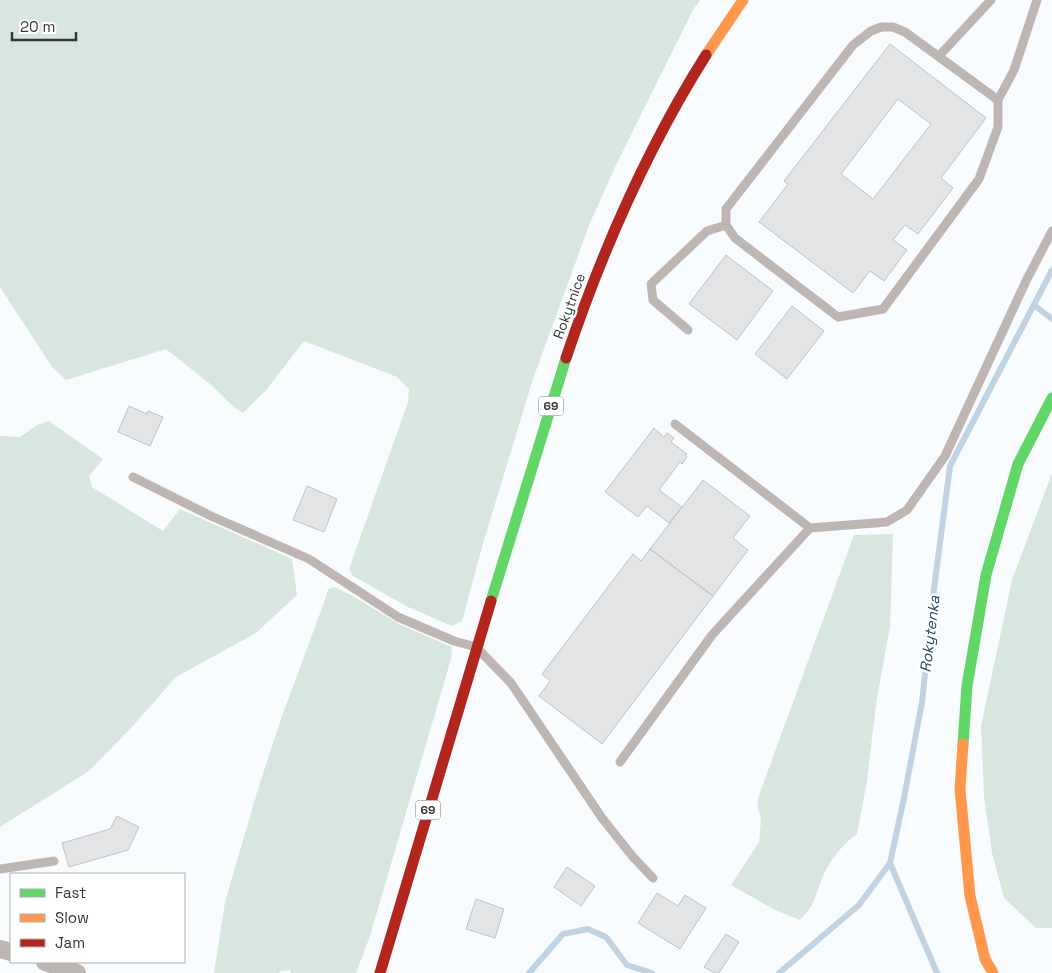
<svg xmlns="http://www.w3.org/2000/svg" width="1052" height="973" font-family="'Space Grotesk',sans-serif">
<rect width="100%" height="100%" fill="#f9fcfe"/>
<path fill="#d8e6e0" d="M 0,0 L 700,0 L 693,10 L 616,165 L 590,223 L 533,379 L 484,540 L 462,621 L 452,626 L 408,607 L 353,576 L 349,569 L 408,402 L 409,389 L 397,377 L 304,341 L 267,389 L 243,413 L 235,408 L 210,384 L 166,349 L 66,380 L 52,367 L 0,287 Z
M 49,421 L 103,459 L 89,476 L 92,487 L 163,531 L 180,509 L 292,559 L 297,595 L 256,633 L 176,677 L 132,727 L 89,771 L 0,827 L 0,436 L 20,437 L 37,425 Z
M 1052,473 L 1052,928 L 1036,928 L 1004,898 L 992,853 L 984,796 L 981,726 L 1012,580 Z
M 893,534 L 890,626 L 876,704 L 867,781 L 857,834 C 843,844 830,860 823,876 C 815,896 816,904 800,920 L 773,909 L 731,885 L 759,842 L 761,819 L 758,808 L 758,798 L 854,535 Z
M 334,587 L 353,596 L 401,625 L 452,647 L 451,659 L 370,936 L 356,973 L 291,973 L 290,970 L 280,971 L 279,973 L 214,973 L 225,902 L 258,789 L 282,716 L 326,597 L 328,589 Z"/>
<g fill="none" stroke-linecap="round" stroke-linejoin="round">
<path stroke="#c0d3e3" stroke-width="6" d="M 1034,305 L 1052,319
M 890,863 L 937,973
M 529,973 L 563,934 L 588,929 L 606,937 L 627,965 L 652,973
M 779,973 L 859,905 L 890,863 L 904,798 L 922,702 L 934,589 L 950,466 L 1052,270"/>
</g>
<path fill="#e3e4e6" stroke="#c1c2c4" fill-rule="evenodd" d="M 890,44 L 986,118 L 941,178 L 953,188 L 918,234 L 905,225 L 893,240 L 907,250 L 884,281 L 870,271 L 853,293 L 759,222 L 788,184 L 784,181 ZM 898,99 L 931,124 L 873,199 L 841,174 Z
M 726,255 L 773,291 L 737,340 L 689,304 Z
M 792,306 L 824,331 L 787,379 L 755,354 Z
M 129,406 L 147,414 L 148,411 L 163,417 L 150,446 L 118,432 Z
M 654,428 L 664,437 L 667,433 L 674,438 L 671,442 L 687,454 L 685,455 L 687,457 L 682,464 L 680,462 L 659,490 L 682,507 L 669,523 L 647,506 L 638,517 L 605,492 Z
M 703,480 L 750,516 L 733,538 L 748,550 L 713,596 L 650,549 Z
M 307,486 L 337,499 L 324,532 L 293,520 Z
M 650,549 L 713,596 L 602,744 L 539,696 L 550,681 L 542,674 L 633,554 L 641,561 Z
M 117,816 L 139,827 L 128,850 L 69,867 L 62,843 L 110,829 Z
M 567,867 L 595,886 L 581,906 L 554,887 Z
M 657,893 L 678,906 L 685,895 L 706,908 L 680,949 L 638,923 Z
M 476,899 L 504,909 L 495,938 L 466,929 Z
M 726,934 L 739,942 L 719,973 L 714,973 L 704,967 Z"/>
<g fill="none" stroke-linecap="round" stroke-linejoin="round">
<path stroke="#beb6b3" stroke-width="9" d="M 881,27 L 893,27 L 905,32 L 998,100 L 998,127 L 979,179 L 883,309 L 838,317 L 735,238 L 726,225 L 726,209 L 853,45 L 871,31 Z
M 939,56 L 991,0
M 998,100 L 1014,70 L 1037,0
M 688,330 L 653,300 L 651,284 L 707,231 L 726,225
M 675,424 L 810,528 L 887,522 L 907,510 L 945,456 L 1026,281 L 1052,231
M 133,477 L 211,516 L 309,559 L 398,617 L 454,641 L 476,647 L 511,683 L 602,818 L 633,857 L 653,878
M 620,762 L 712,635 L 810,528
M 0,869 L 54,861"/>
<path stroke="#beb6b3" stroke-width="18" d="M 0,949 L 11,952
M 45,962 L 77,973"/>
<path stroke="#63d668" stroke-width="11" d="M 491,601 L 566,358
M 963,744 L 967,686 L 986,575 L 1018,464 L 1052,398"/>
<path stroke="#ff974d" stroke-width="11" d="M 706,55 L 743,0
M 963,744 L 960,789 L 970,896 L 985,959 L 993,973"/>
<path stroke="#b3261e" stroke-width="11" d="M 566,358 C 602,251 646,150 706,55
M 380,973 L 491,601"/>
</g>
<g text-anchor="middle" stroke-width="4.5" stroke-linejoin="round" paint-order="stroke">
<g fill="#fff" stroke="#717374" stroke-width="1">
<rect x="538.5" y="396.5" width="25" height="19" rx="4"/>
<rect x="415.5" y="800.5" width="25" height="19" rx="4"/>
</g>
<g font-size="12" font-weight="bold" fill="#343738">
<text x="551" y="410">69</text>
<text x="428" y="814">69</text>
</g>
<g font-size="14" fill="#343738" stroke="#fff">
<text transform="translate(569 306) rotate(-70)" y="5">Rokytnice</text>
</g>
<g font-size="15" font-style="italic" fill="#1e4869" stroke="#fff">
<text transform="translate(930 634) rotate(-83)" y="5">Rokytenka</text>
</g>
</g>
<rect x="10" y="873" width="175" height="90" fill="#ffffff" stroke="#aeafaf"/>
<rect x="20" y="889" width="25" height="8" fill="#63d668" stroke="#aeafaf"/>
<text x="55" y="898" font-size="15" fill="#343738">Fast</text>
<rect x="20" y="914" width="25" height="8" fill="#ff974d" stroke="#aeafaf"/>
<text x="55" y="923" font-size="15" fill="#343738">Slow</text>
<rect x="20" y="939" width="25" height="8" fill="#b3261e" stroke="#aeafaf"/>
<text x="55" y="948" font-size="15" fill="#343738">Jam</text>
<path d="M12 32v8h64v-8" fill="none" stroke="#343738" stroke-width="2.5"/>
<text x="20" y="32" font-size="15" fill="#343738" stroke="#ffffff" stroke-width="4" paint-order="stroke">20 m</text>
</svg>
